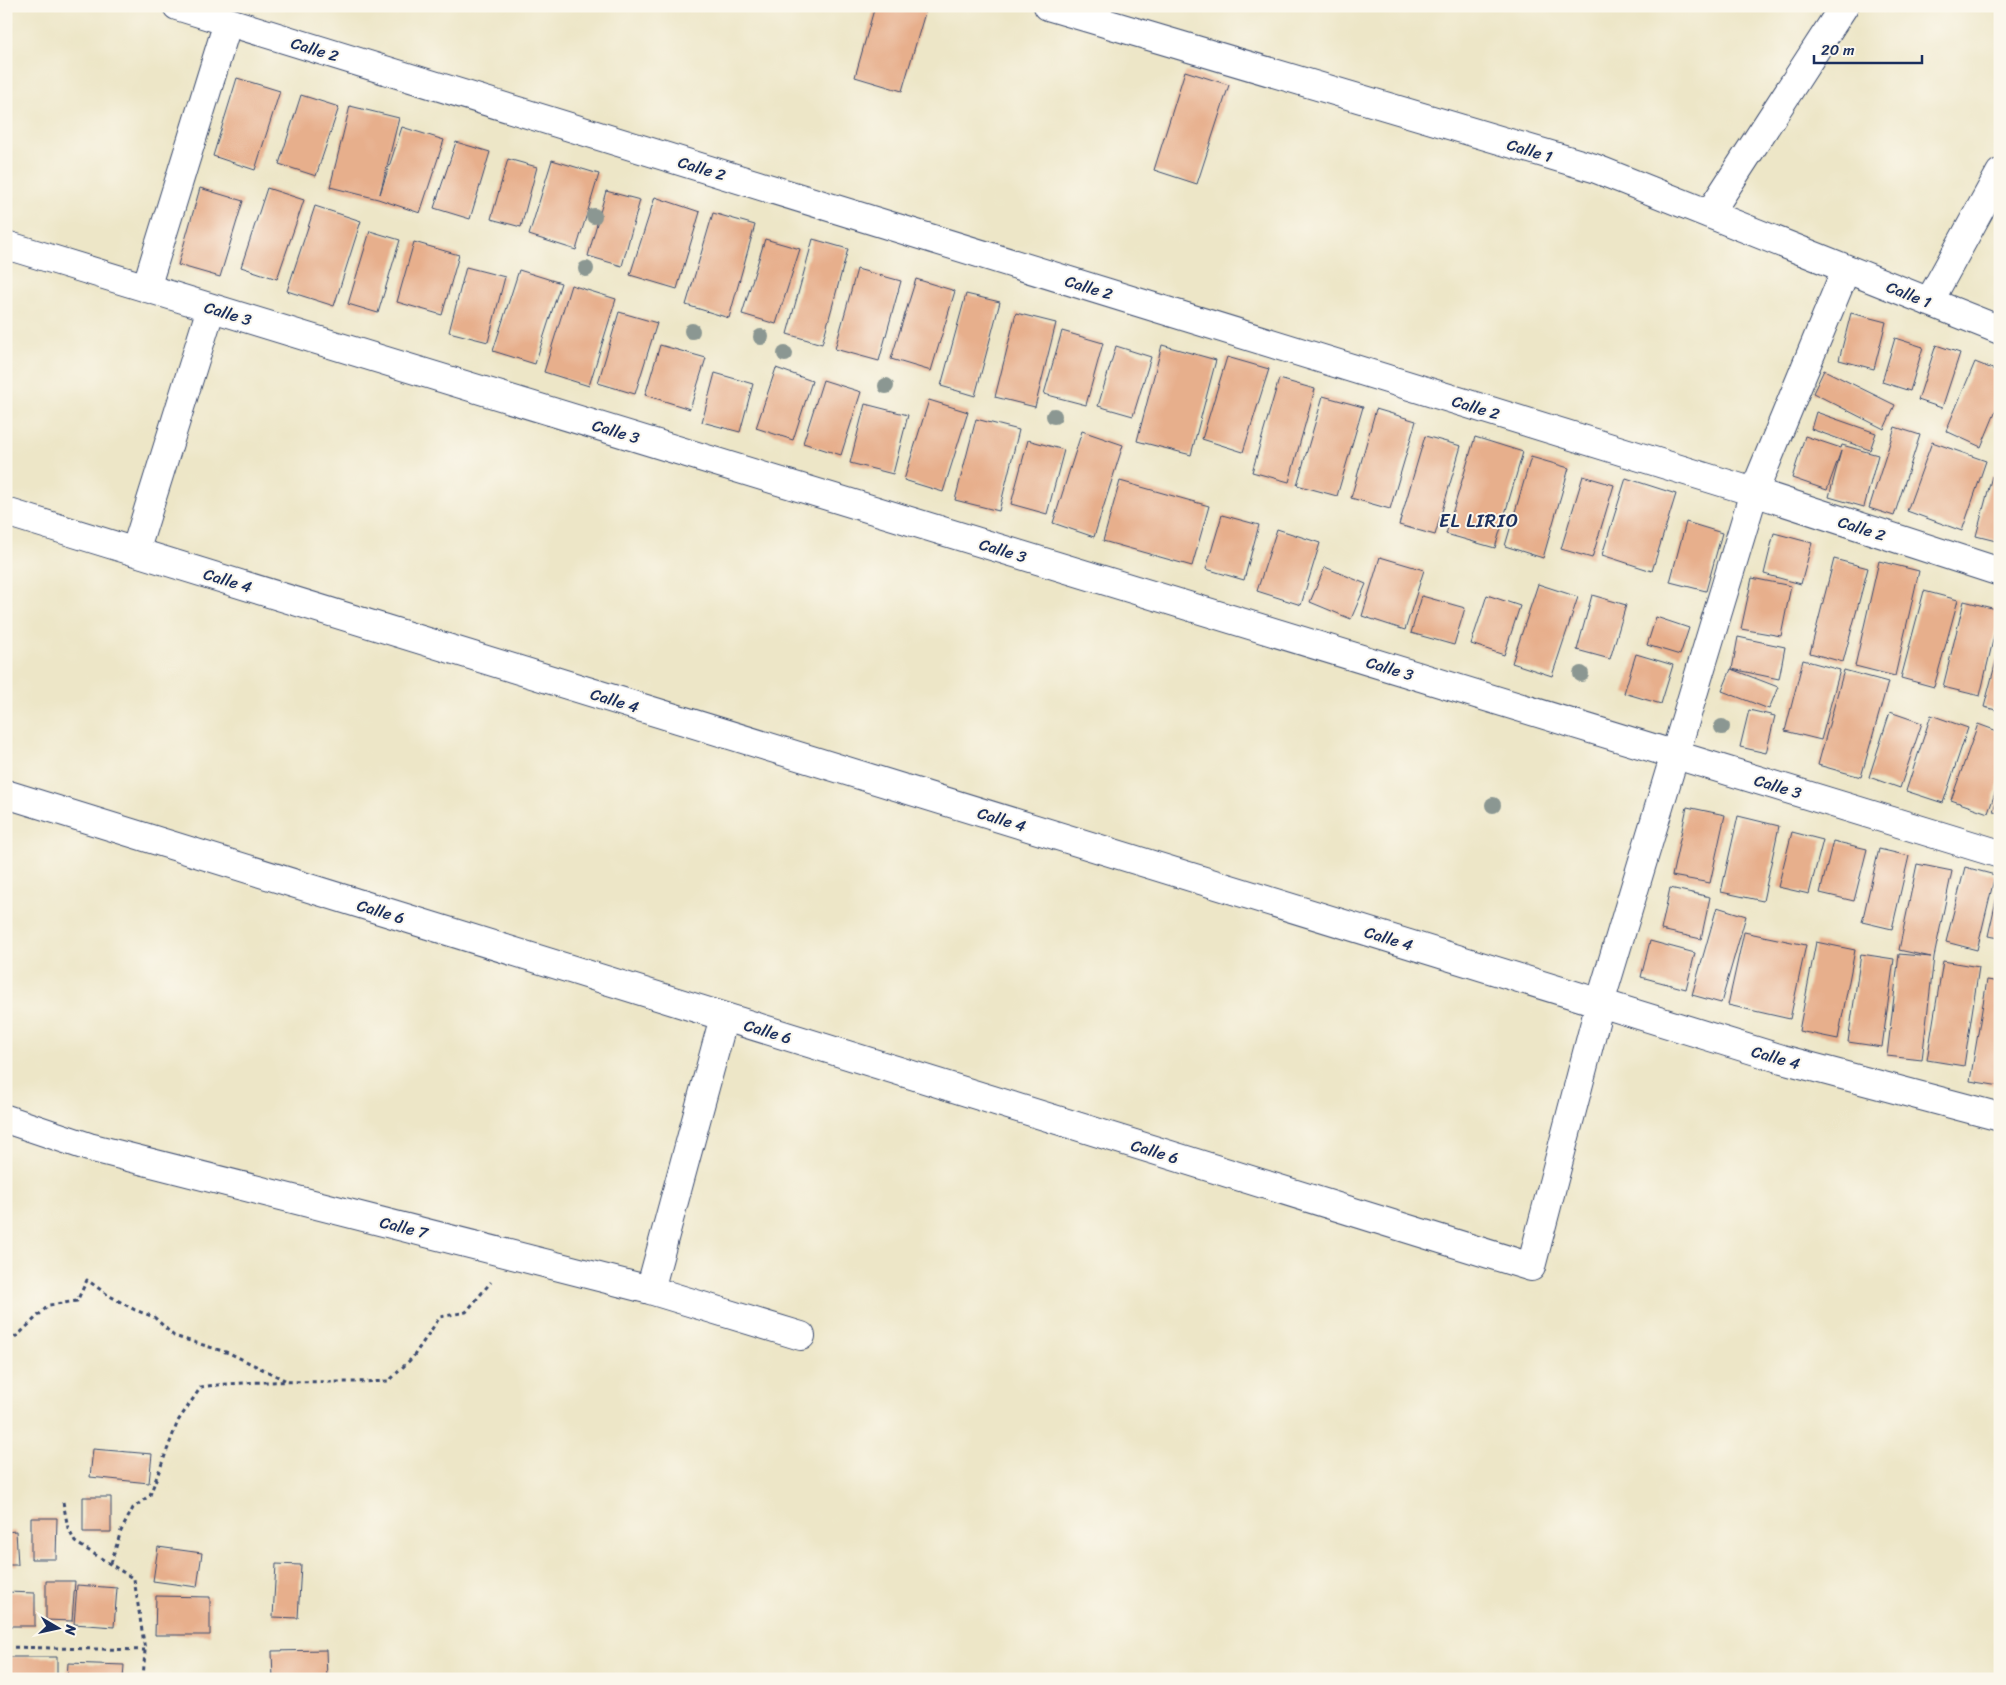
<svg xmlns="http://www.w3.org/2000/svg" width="2006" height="1685" font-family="Sriracha,sans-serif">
<rect width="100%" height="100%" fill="#fbf7ec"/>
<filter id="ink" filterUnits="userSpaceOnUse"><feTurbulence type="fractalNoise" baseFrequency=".02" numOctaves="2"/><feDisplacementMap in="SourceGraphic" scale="10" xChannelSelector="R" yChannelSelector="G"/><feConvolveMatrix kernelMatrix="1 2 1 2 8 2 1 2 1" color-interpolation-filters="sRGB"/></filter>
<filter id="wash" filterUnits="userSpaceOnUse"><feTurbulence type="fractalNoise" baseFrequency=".0096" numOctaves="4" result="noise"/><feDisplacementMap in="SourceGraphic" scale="20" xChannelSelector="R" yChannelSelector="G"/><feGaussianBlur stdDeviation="1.12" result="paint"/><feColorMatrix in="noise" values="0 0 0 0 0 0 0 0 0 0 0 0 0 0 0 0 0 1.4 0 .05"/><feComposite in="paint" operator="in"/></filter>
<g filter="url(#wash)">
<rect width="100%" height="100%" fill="#ede6c7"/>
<g id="blocks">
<path fill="#e7af8c" d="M 875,6 L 927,6 L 902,91 L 855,77 Z
M 1185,71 L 1229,85 L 1197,184 L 1154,170 Z
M 237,78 L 280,91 L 255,170 L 213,156 Z
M 301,95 L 339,107 L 316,176 L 279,164 Z
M 350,106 L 399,118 L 380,194 L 402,127 L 444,140 L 420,213 L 378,199 L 330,187 Z
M 456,142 L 490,152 L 470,219 L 434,208 Z
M 508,159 L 537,167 L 521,227 L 491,219 Z
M 552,160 L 599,174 L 576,250 L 529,235 Z
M 200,188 L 243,201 L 220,277 L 178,265 Z
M 267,188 L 304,200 L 277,279 L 241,267 Z
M 606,191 L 640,200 L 622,266 L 588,256 Z
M 655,197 L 700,212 L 677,289 L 630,275 Z
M 315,206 L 361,221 L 334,306 L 287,291 Z
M 713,213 L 755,225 L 729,318 L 686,305 Z
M 370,231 L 400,240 L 378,313 L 348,304 Z
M 765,239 L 800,249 L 776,324 L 742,314 Z
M 813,239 L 848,249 L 822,344 L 787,334 Z
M 414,242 L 459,255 L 442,315 L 397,302 Z
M 466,267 L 505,277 L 488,342 L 449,332 Z
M 857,269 L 901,281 L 879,361 L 835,349 Z
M 519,270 L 561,283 L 535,364 L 493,351 Z
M 916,279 L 955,291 L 931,371 L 891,359 Z
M 571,285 L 616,299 L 589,386 L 544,372 Z
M 966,294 L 1000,302 L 975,396 L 941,386 Z
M 619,312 L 657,323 L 635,394 L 598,383 Z
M 1016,313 L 1056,323 L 1035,407 L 995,397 Z
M 1851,313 L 1886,322 L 1874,369 L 1839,360 Z
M 1062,331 L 1103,343 L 1086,405 L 1044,394 Z
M 1895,338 L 1923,347 L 1910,391 L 1882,382 Z
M 660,345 L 706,358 L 690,409 L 645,395 Z
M 1162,345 L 1216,360 L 1191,455 L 1137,441 Z
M 1936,345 L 1960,353 L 1942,408 L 1918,400 Z
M 1116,346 L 1151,357 L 1133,416 L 1098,406 Z
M 1227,357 L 1269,369 L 1243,452 L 1202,439 Z
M 1975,362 L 2000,372 L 2000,401 L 1981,447 L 1946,431 Z
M 776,368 L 812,381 L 793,440 L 756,428 Z
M 1824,370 L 1895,405 L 1884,429 L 1813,393 Z
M 715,373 L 753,384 L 740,432 L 702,422 Z
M 1279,379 L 1315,389 L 1289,482 L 1252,472 Z
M 823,380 L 861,392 L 841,455 L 803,443 Z
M 1323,396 L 1363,407 L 1337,496 L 1297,485 Z
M 929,400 L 968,412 L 943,492 L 904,480 Z
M 865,404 L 908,415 L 893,474 L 850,463 Z
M 1376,409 L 1416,421 L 1390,509 L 1351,498 Z
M 1816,412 L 1876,433 L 1870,450 L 1811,429 Z
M 976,419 L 1019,430 L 999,511 L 955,500 Z
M 1895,427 L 1920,435 L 1894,516 L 1869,508 Z
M 1082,431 L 1123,445 L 1094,537 L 1053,523 Z
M 1425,436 L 1461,446 L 1435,535 L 1399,525 Z
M 1805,436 L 1841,448 L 1842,445 L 1878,455 L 1864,507 L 1829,497 L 1841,451 L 1827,490 L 1792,478 Z
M 1475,437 L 1523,452 L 1495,548 L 1446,534 Z
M 1028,440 L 1064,450 L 1047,514 L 1011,504 Z
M 1932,442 L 1986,461 L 1962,531 L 1907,511 Z
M 1531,457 L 1569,468 L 1543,558 L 1505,546 Z
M 1583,476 L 1614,485 L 1592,558 L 1561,549 Z
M 1992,476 L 2000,478 L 2000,542 L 1976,536 Z
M 1626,478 L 1676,494 L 1652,571 L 1602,555 Z
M 1120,481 L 1209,506 L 1192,566 L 1103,541 Z
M 1222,515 L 1259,525 L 1244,580 L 1206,569 Z
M 1686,522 L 1722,533 L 1706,591 L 1670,582 Z
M 1277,529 L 1320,543 L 1301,605 L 1257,591 Z
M 1774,533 L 1812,543 L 1801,584 L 1764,574 Z
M 1380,557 L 1424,570 L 1405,630 L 1362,616 Z
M 1834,559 L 1868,568 L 1843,662 L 1810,653 Z
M 1879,561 L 1919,571 L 1895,676 L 1855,666 Z
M 1325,567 L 1366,584 L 1351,619 L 1310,602 Z
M 1752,578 L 1791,586 L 1781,636 L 1741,629 Z
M 1538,584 L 1578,597 L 1552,676 L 1512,663 Z
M 1924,591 L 1958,600 L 1934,687 L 1901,678 Z
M 1487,595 L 1520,606 L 1504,655 L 1471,644 Z
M 1592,595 L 1626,605 L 1610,659 L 1577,650 Z
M 1422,596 L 1465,608 L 1454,645 L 1411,633 Z
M 1964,601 L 2000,610 L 1980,696 L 1943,687 Z
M 1656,617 L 1689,628 L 1680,655 L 1647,645 Z
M 1738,637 L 1785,647 L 1779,679 L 1732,669 Z
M 2000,646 L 2000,711 L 1984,707 Z
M 1636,654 L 1673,665 L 1661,704 L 1624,693 Z
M 1803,660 L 1840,670 L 1821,740 L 1785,731 Z
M 1731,669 L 1778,687 L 1769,709 L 1722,691 Z
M 1844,670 L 1888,682 L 1861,777 L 1818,765 Z
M 1749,710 L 1775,716 L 1766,753 L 1740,747 Z
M 1890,712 L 1922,723 L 1900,788 L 1869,777 Z
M 1931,715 L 1968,728 L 1943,803 L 1906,791 Z
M 1978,724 L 2000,732 L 2000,779 L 1988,813 L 1951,800 Z
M 2000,790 L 2000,813 L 1993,812 Z
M 1687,807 L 1725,815 L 1710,883 L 1672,876 Z
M 1738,816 L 1779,826 L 1763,901 L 1721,892 Z
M 1792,832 L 1823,840 L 1809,894 L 1778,887 Z
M 1833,841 L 1867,849 L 1854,901 L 1820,893 Z
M 1879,849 L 1909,856 L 1892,929 L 1862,922 Z
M 1917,864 L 1952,871 L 1934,957 L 1922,1060 L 1887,1056 L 1899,954 L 1931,957 L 1899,950 Z
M 1965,867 L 1995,875 L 1977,950 L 1946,942 Z
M 1670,888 L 1710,897 L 1701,939 L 1661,930 Z
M 1998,892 L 2000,893 L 2000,938 L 1988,936 Z
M 1717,907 L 1746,916 L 1721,1003 L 1692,995 Z
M 1744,932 L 1806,945 L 1790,1019 L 1728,1005 Z
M 1650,941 L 1695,953 L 1686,989 L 1641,977 Z
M 1816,942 L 1855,950 L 1838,1039 L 1799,1031 Z
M 1861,954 L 1894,959 L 1882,1047 L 1848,1042 Z
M 1943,961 L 1979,967 L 1964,1066 L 1927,1060 Z
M 1987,980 L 2000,982 L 2000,1086 L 1970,1081 Z
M 93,1449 L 152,1454 L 149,1483 L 90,1477 Z
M 83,1497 L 111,1497 L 111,1532 L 83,1532 Z
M 31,1518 L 57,1518 L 56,1559 L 31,1559 Z
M 16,1531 L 18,1565 L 6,1565 L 6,1532 Z
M 158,1547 L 202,1553 L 197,1587 L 153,1581 Z
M 276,1564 L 301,1565 L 298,1618 L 273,1617 Z
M 46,1581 L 75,1581 L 72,1621 L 46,1620 Z
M 77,1585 L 117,1588 L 114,1627 L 74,1624 Z
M 6,1592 L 35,1593 L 35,1626 L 6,1626 Z
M 156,1596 L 210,1597 L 210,1635 L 155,1635 Z
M 326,1650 L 327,1679 L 273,1679 L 272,1651 Z
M 6,1657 L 57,1657 L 57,1679 L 6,1679 Z
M 68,1663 L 124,1665 L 123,1679 L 67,1679 Z"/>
</g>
</g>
<g filter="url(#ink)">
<use href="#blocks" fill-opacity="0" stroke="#3a4a6e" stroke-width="1"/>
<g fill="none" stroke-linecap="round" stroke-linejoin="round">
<g stroke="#3a4a6e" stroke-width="30">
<path id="street" d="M 177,6 L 1754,492 L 2000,572
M 1048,6 L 1594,168 L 2000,330
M 1709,214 L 1844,6
M 6,245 L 2000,854
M 146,288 L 228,22
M 1929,302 L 2000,173
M 6,512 L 1782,1059 L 2000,1117
M 135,552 L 211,308
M 6,794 L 1531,1267 L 1600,1003 L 1754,492 L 1846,269
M 6,1119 L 89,1147 L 650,1290 L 801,1336
M 650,1290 L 724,1017"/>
</g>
<path stroke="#3a4a6e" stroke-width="3" stroke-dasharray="4 4" stroke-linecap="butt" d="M 6,1337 L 17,1336 L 49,1305 L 77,1301 L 87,1280 L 108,1295 L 135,1310 L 154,1317 L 174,1336 L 229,1353 L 285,1380
M 63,1502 L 68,1528 L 75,1542 L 134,1579 L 145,1650 L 143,1679
M 111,1563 L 121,1531 L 133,1508 L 150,1495 L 178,1421 L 201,1387 C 264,1378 326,1384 389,1381 L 413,1357 L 440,1317 L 466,1312 L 491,1282
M 6,1647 L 145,1650"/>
<use href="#street" stroke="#fff" stroke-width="28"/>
</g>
<g fill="#8b9792">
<circle cx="594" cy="216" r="8"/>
<circle cx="586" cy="269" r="8"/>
<circle cx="692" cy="331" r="8"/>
<circle cx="761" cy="337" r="8"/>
<circle cx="785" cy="354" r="8"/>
<circle cx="886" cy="386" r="8"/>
<circle cx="1054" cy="416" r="8"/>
<circle cx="1581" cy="674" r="8"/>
<circle cx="1722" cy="727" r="8"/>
<circle cx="1493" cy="805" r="8"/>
</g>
</g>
<g text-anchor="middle" stroke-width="4" stroke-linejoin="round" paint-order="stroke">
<g font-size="16" fill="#1b2f5e" stroke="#fbf7ec">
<text transform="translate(315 49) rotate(17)" y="6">Calle 2</text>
<text transform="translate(1530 150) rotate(17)" y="6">Calle 1</text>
<text transform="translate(702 168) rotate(17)" y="6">Calle 2</text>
<text transform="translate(1089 287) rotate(17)" y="6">Calle 2</text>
<text transform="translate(1909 294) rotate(22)" y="6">Calle 1</text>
<text transform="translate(228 313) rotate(17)" y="6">Calle 3</text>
<text transform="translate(1476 407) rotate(17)" y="6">Calle 2</text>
<text transform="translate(616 431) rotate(17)" y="6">Calle 3</text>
<text transform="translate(1862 528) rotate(18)" y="6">Calle 2</text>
<text transform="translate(1003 550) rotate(17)" y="6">Calle 3</text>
<text transform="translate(228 580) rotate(17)" y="6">Calle 4</text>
<text transform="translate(1390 668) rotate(17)" y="6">Calle 3</text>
<text transform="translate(615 700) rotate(17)" y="6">Calle 4</text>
<text transform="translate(1778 786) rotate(17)" y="6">Calle 3</text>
<text transform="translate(1002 819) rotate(17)" y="6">Calle 4</text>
<text transform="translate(381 911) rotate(17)" y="6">Calle 6</text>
<text transform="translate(1389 938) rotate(17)" y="6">Calle 4</text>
<text transform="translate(768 1031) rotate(17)" y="6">Calle 6</text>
<text transform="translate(1776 1057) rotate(16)" y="6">Calle 4</text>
<text transform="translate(1155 1151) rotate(17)" y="6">Calle 6</text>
<text transform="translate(404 1227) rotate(14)" y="6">Calle 7</text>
</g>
<g font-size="19" letter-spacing="1" fill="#1b2f5e" stroke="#fbf7ec">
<text x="1479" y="527">EL LIRIO</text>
</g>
</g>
<rect width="2006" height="1685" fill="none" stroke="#fbf7ec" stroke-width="25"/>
<g transform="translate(58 1628) rotate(99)" stroke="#fbf7ec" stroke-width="4" paint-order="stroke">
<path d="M0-4L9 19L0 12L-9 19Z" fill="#1b2f5e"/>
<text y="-8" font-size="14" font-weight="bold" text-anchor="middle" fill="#1b2f5e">N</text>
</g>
<path d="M1814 55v8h108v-8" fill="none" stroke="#1b2f5e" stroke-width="2.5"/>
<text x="1821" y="55" font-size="15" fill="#1b2f5e" stroke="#fbf7ec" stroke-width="4" paint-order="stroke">20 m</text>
</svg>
